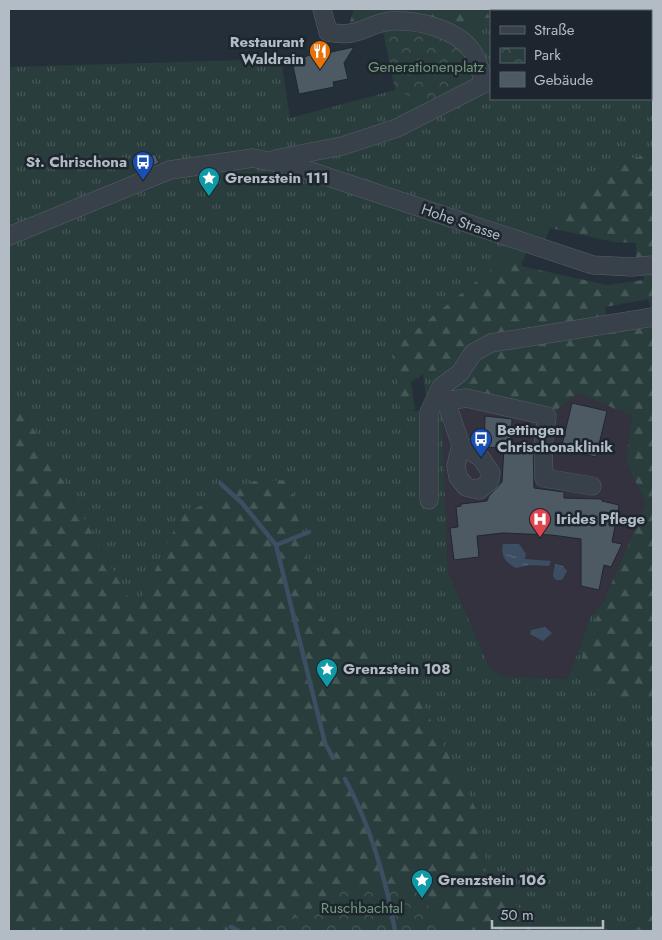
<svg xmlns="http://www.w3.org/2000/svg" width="662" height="940" font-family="Jost,sans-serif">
<defs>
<pattern id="grass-tufts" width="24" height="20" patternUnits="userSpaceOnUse" patternTransform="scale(1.25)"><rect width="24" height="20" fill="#293d3c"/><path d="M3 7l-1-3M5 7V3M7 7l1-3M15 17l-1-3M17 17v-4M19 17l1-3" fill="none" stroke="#465757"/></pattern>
<pattern id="forest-firs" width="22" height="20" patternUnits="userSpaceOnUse" patternTransform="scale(1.25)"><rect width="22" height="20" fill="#293d3c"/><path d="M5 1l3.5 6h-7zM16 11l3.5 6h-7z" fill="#465757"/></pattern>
<pattern id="park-crowns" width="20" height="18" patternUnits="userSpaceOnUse" patternTransform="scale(1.25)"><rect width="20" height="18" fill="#293d3c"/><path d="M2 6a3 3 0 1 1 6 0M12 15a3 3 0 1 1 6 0" fill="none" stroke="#465757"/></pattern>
<pattern id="water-ripples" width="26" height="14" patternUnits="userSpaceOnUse" patternTransform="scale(1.25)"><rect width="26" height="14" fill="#3c4e61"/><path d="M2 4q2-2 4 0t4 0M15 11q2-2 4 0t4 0" fill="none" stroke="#566676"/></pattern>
</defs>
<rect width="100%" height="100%" fill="#252f39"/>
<path fill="#33323e" d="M 468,393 L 578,393 L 633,416 L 626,462 L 646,504 L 606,599 L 591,616 L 568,679 L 502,676 L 489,667 L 448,572 L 442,413 Z"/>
<path fill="url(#grass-tufts)" d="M 491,17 L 491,99 L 651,99 L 651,21 L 653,21 L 653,152 L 628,160 L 393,348 L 401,409 L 428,412 L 423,374 L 428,371 L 453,370 L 468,393 L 442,413 L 448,572 L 489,667 L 502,676 L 568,679 L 591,616 L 606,599 L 583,649 L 613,697 L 653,703 L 653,915 L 620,931 L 541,931 L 486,873 L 478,813 L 404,668 L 320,618 L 290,480 L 181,515 L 136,611 L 21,407 L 9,397 L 9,67 L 281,59 L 290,118 L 395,90 L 432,105 L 457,43 L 456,26 Z"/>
<path fill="url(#forest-firs)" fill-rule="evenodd" d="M 354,9 L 653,9 L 653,21 L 651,21 L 651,11 L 491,11 L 491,17 L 456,26 L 405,16 L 349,25 Z
M 653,152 L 653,703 C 629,700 589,699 582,669 C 581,663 583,655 583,649 L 646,504 L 626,462 L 632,416 L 578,393 L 555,411 L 468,393 L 453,370 L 428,371 L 411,382 L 415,410 L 400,409 L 393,348 L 628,160 ZM 550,228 L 614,242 L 636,243 L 636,264 L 643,263 L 644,280 L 607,285 L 521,266 L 529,245 L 542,249 ZM 648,299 L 651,310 L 607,318 L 605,307 Z
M 9,397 L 21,407 L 136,611 L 181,515 L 254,481 L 290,480 L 320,618 L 404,668 L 478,813 L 486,873 L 541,931 L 9,931 Z
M 653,915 L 653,931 L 620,931 Z"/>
<path fill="url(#park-crowns)" d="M 382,27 C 397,29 414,28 428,31 C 454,37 479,57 472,84 L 432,105 L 395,90 Z
M 355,885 L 414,889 L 450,931 L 275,931 L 274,929 Z"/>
<path fill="url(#water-ripples)" d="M 503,544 L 519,544 L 526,554 L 525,559 L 551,561 L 549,566 L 530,565 L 516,568 C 506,563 500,555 503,544 Z
M 555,564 L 563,566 L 567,571 L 562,580 L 556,580 L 553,576 Z
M 545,627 L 552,633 L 543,641 L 530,634 L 531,630 Z"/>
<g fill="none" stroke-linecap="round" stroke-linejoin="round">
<path stroke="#3c4e61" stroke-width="4.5" d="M 221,484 L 242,503 L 276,545 L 325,743 L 333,758
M 276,545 L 309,532
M 345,779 C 369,822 387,882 395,931
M 231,927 L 239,931"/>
</g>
<path fill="#4d5a64" stroke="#1f2830" d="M 354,47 L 344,63 L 348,79 L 333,82 L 334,87 L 299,94 L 292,61 L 310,55 L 312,51 L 326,48 L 327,53 Z
M 155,154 L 159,163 L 147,168 L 143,159 Z
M 572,403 L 607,411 L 596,457 L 561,449 Z
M 485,416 L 512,419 L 511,443 L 533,444 L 534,488 L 564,492 L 564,498 L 602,499 L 602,501 L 619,505 L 612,542 L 622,544 L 611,567 L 604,565 L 599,590 L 581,586 L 581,539 L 552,535 L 502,533 L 477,536 L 479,557 L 454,560 L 450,528 L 458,527 L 456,507 L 461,506 L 461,504 L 487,501 L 489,496 L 502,482 L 504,448 L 484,447 Z"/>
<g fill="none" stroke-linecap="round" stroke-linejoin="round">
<g stroke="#565f67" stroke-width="19">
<path id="minor" d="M 322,9 L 328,32 C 335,33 344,35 351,33 C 365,31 376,22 391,21 C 418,19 460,30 474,54 C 479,63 481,74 484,84
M 651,24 L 653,23
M 275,159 L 342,146 L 397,128 L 491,80
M 9,236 L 170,170 L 253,158 L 298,167 L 593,265 L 632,267 L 653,265
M 442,390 L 461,445 L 456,466 L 458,477 L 466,487 L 479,490 L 489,482 L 491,473 L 481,458 L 461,445
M 447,401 L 466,398 L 547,416 L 543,446 L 544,478 L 592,486
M 429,500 L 429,412 L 441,387 L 460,373 L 473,353 L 491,343 L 653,317"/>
</g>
<use href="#minor" stroke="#384149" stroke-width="18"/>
</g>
<defs>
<g id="restaurant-pin" transform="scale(1.125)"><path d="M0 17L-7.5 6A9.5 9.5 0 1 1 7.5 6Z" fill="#e8710a" stroke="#1d262e"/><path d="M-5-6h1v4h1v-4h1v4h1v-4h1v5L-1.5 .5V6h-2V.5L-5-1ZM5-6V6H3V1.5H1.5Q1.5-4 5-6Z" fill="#fff"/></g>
<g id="bus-pin" transform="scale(1.125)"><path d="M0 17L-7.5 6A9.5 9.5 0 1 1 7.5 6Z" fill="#1a4fb4" stroke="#1d262e"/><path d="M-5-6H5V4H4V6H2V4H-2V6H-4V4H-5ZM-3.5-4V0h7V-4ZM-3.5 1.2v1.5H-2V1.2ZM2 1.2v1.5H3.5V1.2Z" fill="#fff"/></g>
<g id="sight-pin" transform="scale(1.125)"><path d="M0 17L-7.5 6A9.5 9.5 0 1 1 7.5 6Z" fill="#0f9aa8" stroke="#1d262e"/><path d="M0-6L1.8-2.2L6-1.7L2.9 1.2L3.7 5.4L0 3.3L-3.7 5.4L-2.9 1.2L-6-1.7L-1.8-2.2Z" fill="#fff"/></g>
<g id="hospital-pin" transform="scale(1.125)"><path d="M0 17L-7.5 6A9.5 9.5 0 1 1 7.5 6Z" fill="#e0444e" stroke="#1d262e"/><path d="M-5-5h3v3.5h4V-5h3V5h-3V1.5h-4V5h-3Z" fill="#fff"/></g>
</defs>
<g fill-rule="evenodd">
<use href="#restaurant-pin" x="320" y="51"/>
<use href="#bus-pin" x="143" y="162"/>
<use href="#sight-pin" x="209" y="178"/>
<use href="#bus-pin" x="481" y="439"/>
<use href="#hospital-pin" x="540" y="519"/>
<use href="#sight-pin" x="327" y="669"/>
<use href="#sight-pin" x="422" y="880"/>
</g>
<g text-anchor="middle" stroke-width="5" stroke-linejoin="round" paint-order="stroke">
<g font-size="15" font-weight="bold" fill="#b3bcc5" stroke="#1d262e" text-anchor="start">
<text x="304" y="47" text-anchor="end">Restaurant<tspan x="304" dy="17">Waldrain</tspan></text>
<text x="127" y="167" text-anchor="end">St. Chrischona</text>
<text x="225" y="183">Grenzstein 111</text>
<text x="497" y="435">Bettingen<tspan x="497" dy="17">Chrischonaklinik</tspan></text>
<text x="556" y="524">Irides Pflege</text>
<text x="343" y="674">Grenzstein 108</text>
<text x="438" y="885">Grenzstein 106</text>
</g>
<g font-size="15" fill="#749979" stroke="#1d262e">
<text x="426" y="72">Generationenplatz</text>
<text x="362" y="913">Ruschbachtal</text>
</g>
<g font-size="15" fill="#b3bcc5" stroke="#1d262e">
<text transform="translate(461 222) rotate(19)" y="5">Hohe Strasse</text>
</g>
</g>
<rect width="662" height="940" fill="none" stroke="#b3bcc5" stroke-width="20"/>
<rect x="490" y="10" width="162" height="90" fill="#1d262e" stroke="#59626a"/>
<rect x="500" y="26" width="25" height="8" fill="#384149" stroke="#59626a"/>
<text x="534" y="35" font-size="15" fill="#b3bcc5">Straße</text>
<rect x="500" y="48" width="25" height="15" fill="url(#park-crowns)" stroke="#59626a"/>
<text x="534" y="60" font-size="15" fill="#b3bcc5">Park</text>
<rect x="500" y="72" width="25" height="15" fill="#4d5a64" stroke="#59626a"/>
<text x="534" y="85" font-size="15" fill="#b3bcc5">Gebäude</text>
<path d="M492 920v8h111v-8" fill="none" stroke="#b3bcc5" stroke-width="2.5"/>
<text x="500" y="920" font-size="15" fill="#b3bcc5" stroke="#1d262e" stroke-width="4" paint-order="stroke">50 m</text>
</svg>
